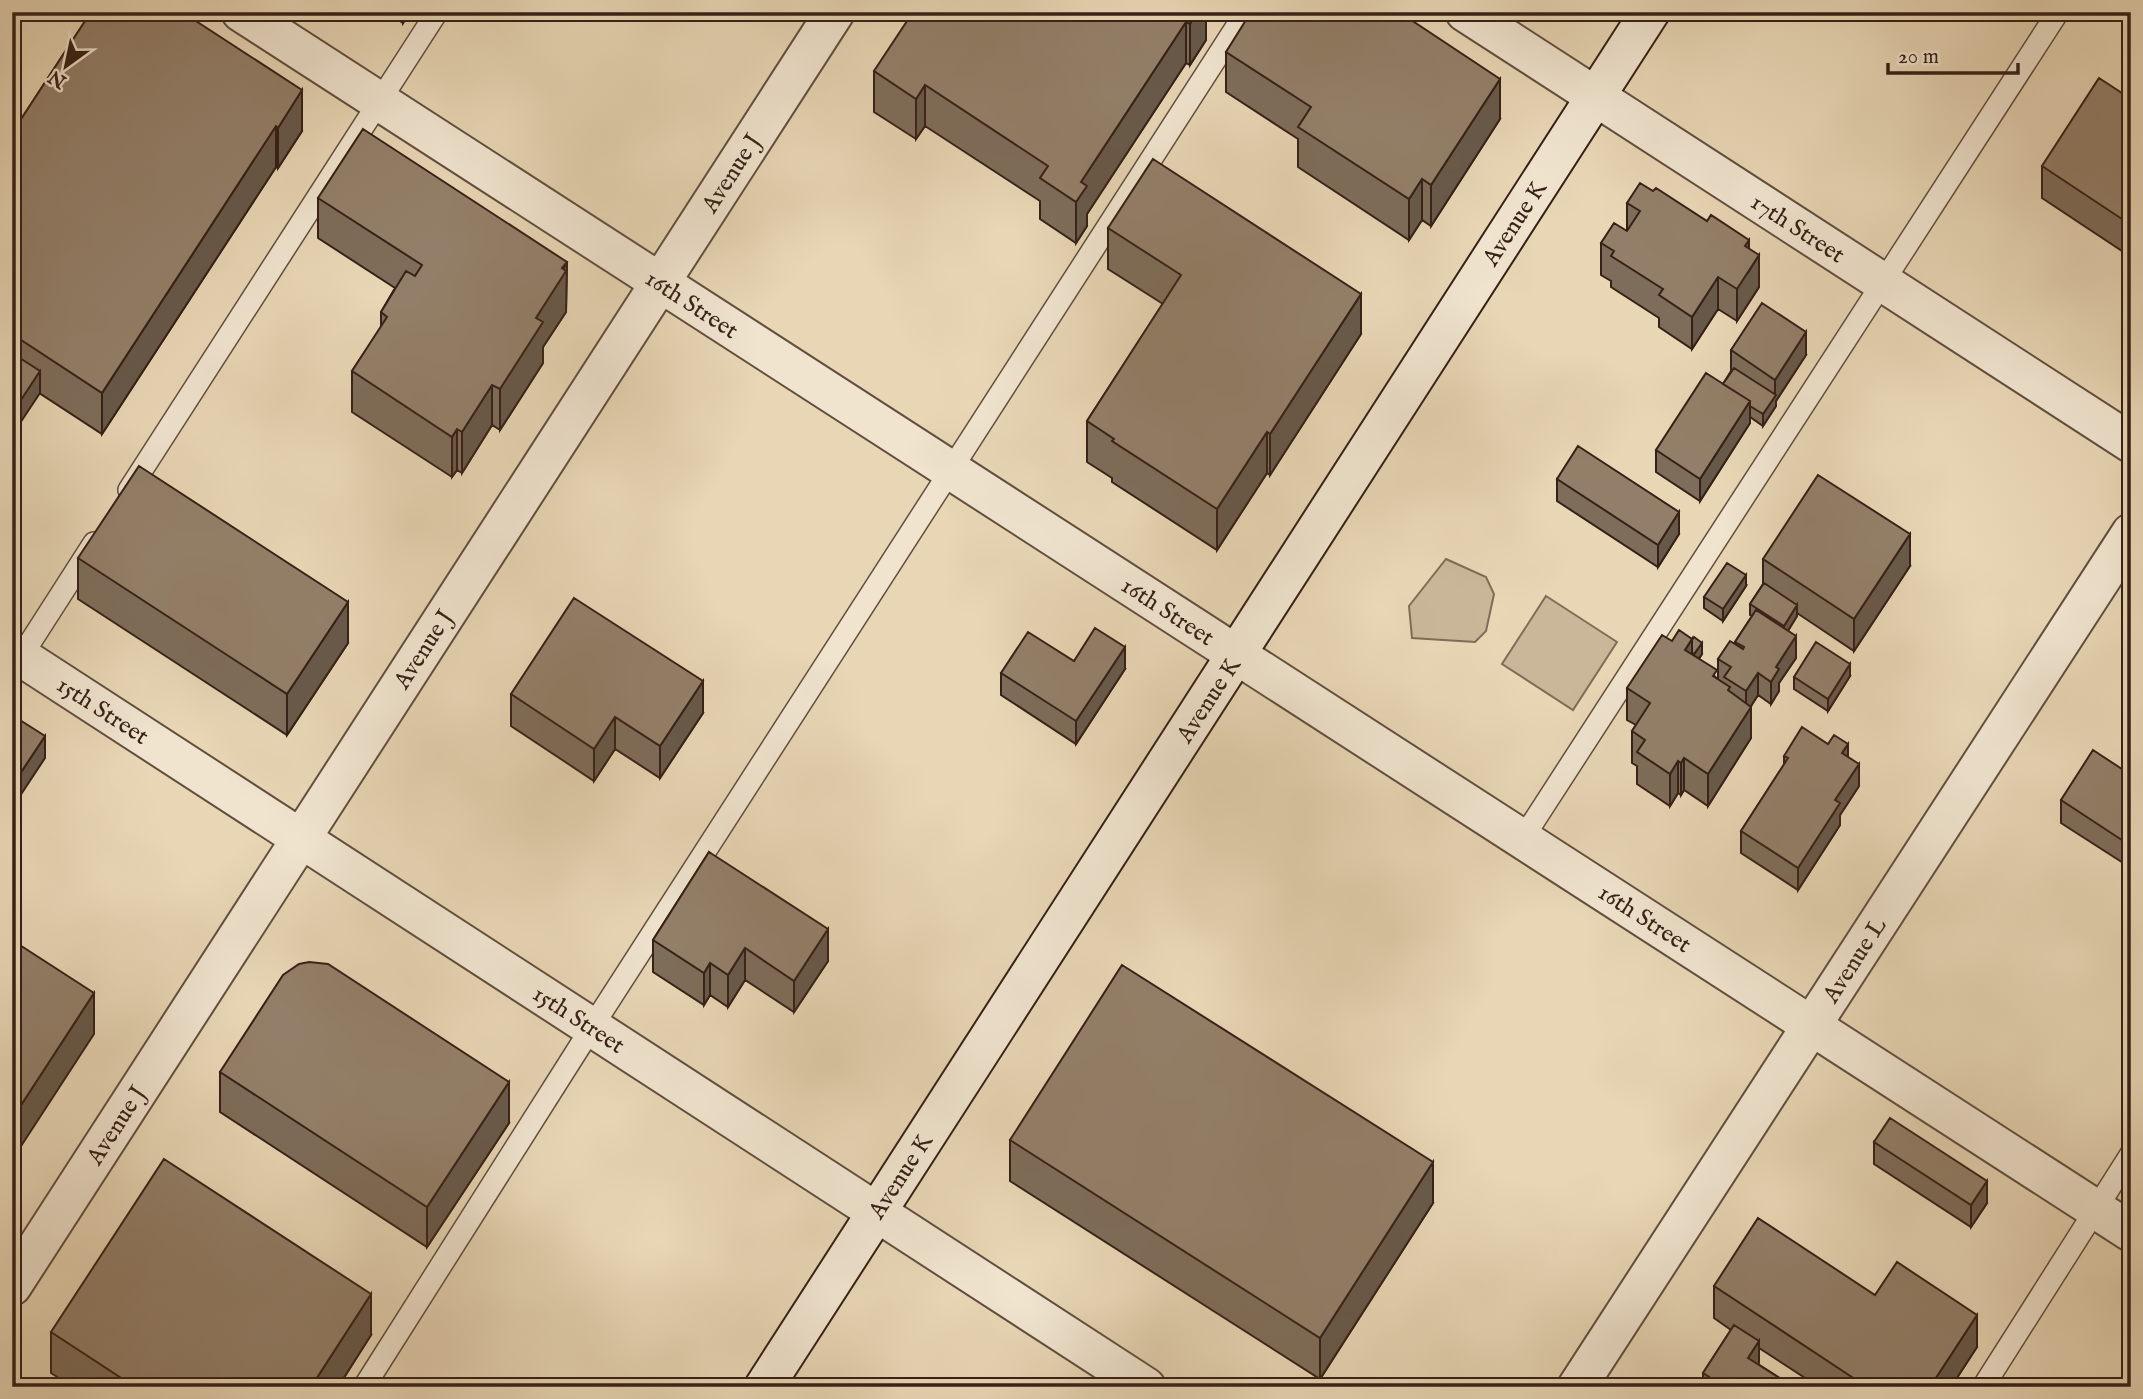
<svg xmlns="http://www.w3.org/2000/svg" width="2143" height="1399" font-family="'IM FELL English',serif">
<rect width="100%" height="100%" fill="#e8d6b5"/>
<filter id="stains"><feTurbulence type="fractalNoise" baseFrequency=".00286" numOctaves="4"/><feColorMatrix values="0 0 0 0 .2 0 0 0 0 .09 0 0 0 0 .02 0 0 0 .5 -.17"/></filter>
<radialGradient id="worn" r=".72"><stop offset=".6" stop-color="#630" stop-opacity="0"/><stop offset="1" stop-color="#630" stop-opacity=".3"/></radialGradient>
<path fill="#cab79a" stroke="#806c58" stroke-width="2" d="M 1446,559 L 1486,577 L 1494,594 L 1486,631 L 1475,642 L 1412,638 L 1409,606 Z
M 1546,596 L 1617,642 L 1573,710 L 1502,664 Z"/>
<g fill="none" stroke-linecap="round" stroke-linejoin="round">
<g stroke="#624e3e" stroke-width="24">
<path id="service" d="M 129,490 L 437,12
M 17,663 L 94,543
M 1523,838 L 2058,12
M 364,1387 L 592,1027 L 1246,12
M 1983,1387 L 2131,1154"/>
</g>
<g stroke="#624e3e" stroke-width="42">
<path id="minor" d="M 241,12 L 2131,1232
M 1465,12 L 2131,443
M 12,651 L 1146,1387
M 12,1286 L 835,12"/>
</g>
<g stroke="#624e3e" stroke-width="42">
<path id="tertiary" d="M 1577,1387 L 2131,533"/>
</g>
<g stroke="#362017" stroke-width="42">
<path id="secondary" d="M 764,1387 L 1650,12"/>
</g>
<use href="#service" stroke="#f0e4cf" stroke-width="21"/>
<use href="#minor" stroke="#f0e4cf" stroke-width="38"/>
<use href="#tertiary" stroke="#f0e4cf" stroke-width="38"/>
<use href="#secondary" stroke="#f0e4cf" stroke-width="38"/>
</g>
<path fill="#7e6d5a" stroke="#362017" stroke-width="2" d="M 91,12 L 302,131 L 278,168 L 276,167 L 102,434 L 39,393 L 12,435 L 12,133 Z
M 387,12 L 410,12 L 403,23 Z
M 1206,12 L 1206,40 L 1190,65 L 1186,63 L 1087,214 L 1087,226 L 1076,243 L 1040,219 L 1040,201 L 925,126 L 916,139 L 874,112 L 874,71 Z
M 2127,12 L 2131,12 L 2131,34 L 2127,31 Z
M 1226,52 L 1500,119 L 1431,226 L 1422,220 L 1409,240 L 1298,167 L 1298,139 L 1226,92 Z
M 2131,99 L 2131,257 L 2042,198 L 2042,166 Z
M 1653,191 L 1749,249 L 1759,287 L 1737,321 L 1718,309 L 1692,349 L 1659,327 L 1659,318 L 1611,287 L 1611,281 L 1601,275 L 1601,243 L 1627,231 L 1627,203 Z
M 318,198 L 567,262 L 566,312 L 543,347 L 543,363 L 500,430 L 492,425 L 462,473 L 457,470 L 452,477 L 352,412 L 352,371 L 381,328 L 381,312 L 395,288 L 318,238 Z
M 1108,228 L 1361,334 L 1270,475 L 1267,473 L 1217,550 L 1112,482 L 1112,478 L 1087,462 L 1087,421 L 1163,304 L 1108,269 Z
M 1731,350 L 1806,355 L 1776,401 L 1776,406 L 1763,426 L 1750,417 L 1750,423 L 1700,501 L 1656,472 L 1656,450 L 1723,384 L 1731,371 Z
M 1557,479 L 1679,534 L 1658,567 L 1557,501 Z
M 78,558 L 348,643 L 287,735 L 78,599 Z
M 1763,559 L 1910,566 L 1854,651 L 1797,613 L 1797,616 L 1788,631 L 1796,658 L 1779,683 L 1779,691 L 1771,704 L 1758,695 L 1751,706 L 1751,738 L 1708,806 L 1684,790 L 1681,795 L 1678,793 L 1670,806 L 1637,784 L 1637,766 L 1632,763 L 1632,731 L 1636,725 L 1627,720 L 1627,688 L 1672,641 L 1702,654 L 1699,659 L 1718,680 L 1718,659 L 1735,644 L 1735,642 L 1752,616 L 1750,615 L 1750,604 L 1763,584 Z
M 1746,586 L 1723,621 L 1704,608 L 1704,597 Z
M 1125,669 L 1076,744 L 1001,695 L 1001,673 Z
M 1850,676 L 1828,711 L 1794,689 L 1794,677 Z
M 511,694 L 703,713 L 660,778 L 615,749 L 594,781 L 511,726 Z
M 1784,756 L 1848,757 L 1859,786 L 1840,815 L 1840,825 L 1798,890 L 1741,853 L 1741,831 L 1784,765 Z
M 2131,775 L 2131,868 L 2061,823 L 2061,800 Z
M 709,852 L 828,961 L 794,1012 L 745,980 L 728,1007 L 710,995 L 704,1005 L 653,972 L 653,940 Z
M 220,1072 L 509,1123 L 427,1247 L 220,1112 Z
M 1010,1140 L 1433,1203 L 1320,1379 L 1010,1181 Z
M 1874,1142 L 1987,1203 L 1971,1227 L 1874,1164 Z
M 1714,1286 L 1875,1295 L 1977,1347 L 1951,1387 L 1819,1387 L 1759,1348 L 1758,1364 L 1792,1386 L 1807,1387 L 1694,1387 L 1703,1385 L 1703,1373 L 1731,1330 L 1714,1318 Z
M 51,1332 L 371,1335 L 338,1387 L 73,1387 L 51,1373 Z"/>
<path fill="#67594a" stroke="#362017" stroke-width="2" d="M 403,12 L 410,12 L 403,23 Z
M 1197,12 L 1206,12 L 1206,40 L 1190,65 L 1190,24 Z
M 1186,22 L 1186,63 L 1087,214 L 1087,226 L 1076,243 L 1076,202 L 1081,182 Z
M 1500,79 L 1500,119 L 1431,226 L 1431,185 Z
M 925,85 L 925,126 L 916,139 L 916,99 Z
M 302,90 L 302,131 L 278,168 L 278,128 Z
M 276,126 L 276,167 L 102,434 L 102,393 Z
M 1422,179 L 1422,220 L 1409,240 L 1409,199 Z
M 1749,240 L 1749,271 L 1759,255 L 1759,287 L 1737,321 L 1737,289 L 1745,246 Z
M 567,262 L 566,312 L 543,347 L 543,363 L 500,430 L 500,389 L 536,318 Z
M 1718,277 L 1718,309 L 1692,349 L 1692,317 Z
M 1361,294 L 1361,334 L 1270,475 L 1270,434 Z
M 1806,332 L 1806,355 L 1776,401 L 1776,406 L 1763,426 L 1763,414 L 1775,396 L 1775,380 Z
M 40,371 L 40,393 L 12,435 L 12,403 L 17,396 Z
M 492,385 L 492,425 L 462,473 L 462,432 Z
M 1750,401 L 1750,423 L 1700,501 L 1700,479 Z
M 457,429 L 457,470 L 452,477 L 452,437 Z
M 1267,432 L 1267,473 L 1217,550 L 1217,509 Z
M 1679,512 L 1679,534 L 1658,567 L 1658,545 Z
M 1910,534 L 1910,566 L 1854,651 L 1854,619 Z
M 1746,575 L 1746,586 L 1723,621 L 1723,609 Z
M 348,602 L 348,643 L 287,735 L 287,694 Z
M 1797,605 L 1797,616 L 1784,637 L 1784,626 Z
M 1796,636 L 1796,658 L 1779,683 L 1779,691 L 1771,704 L 1771,682 L 1776,667 Z
M 1692,639 L 1692,671 L 1685,650 Z
M 1702,643 L 1702,654 L 1694,665 L 1694,654 Z
M 1125,647 L 1125,669 L 1076,744 L 1076,721 Z
M 1850,664 L 1850,676 L 1828,711 L 1828,699 Z
M 1758,673 L 1758,695 L 1746,714 L 1746,691 Z
M 703,681 L 703,713 L 660,778 L 660,746 Z
M 1751,707 L 1751,738 L 1708,806 L 1708,774 Z
M 615,717 L 615,749 L 594,781 L 594,749 Z
M 45,736 L 45,758 L 12,808 L 12,786 Z
M 1848,744 L 1848,766 L 1842,753 Z
M 1684,758 L 1684,790 L 1681,795 L 1681,763 Z
M 1678,761 L 1678,793 L 1670,806 L 1670,774 Z
M 1859,764 L 1859,786 L 1840,815 L 1840,825 L 1798,890 L 1798,868 L 1835,800 Z
M 828,929 L 828,961 L 794,1012 L 794,981 Z
M 745,948 L 745,980 L 728,1007 L 728,975 Z
M 710,963 L 710,995 L 704,1005 L 704,973 Z
M 94,993 L 94,1034 L 12,1160 L 12,1119 Z
M 509,1082 L 509,1123 L 427,1247 L 427,1207 Z
M 1433,1162 L 1433,1203 L 1320,1379 L 1320,1338 Z
M 1987,1181 L 1987,1203 L 1971,1227 L 1971,1205 Z
M 371,1294 L 371,1335 L 338,1387 L 311,1387 Z
M 1977,1315 L 1977,1347 L 1951,1387 L 1930,1387 Z
M 1759,1341 L 1759,1363 L 1748,1380 L 1748,1358 Z"/>
<path fill="#937f69" stroke="#362017" stroke-width="2" d="M 91,12 L 182,12 L 302,90 L 278,128 L 276,126 L 102,393 L 12,334 L 12,133 Z
M 913,12 L 1197,12 L 1190,24 L 1186,22 L 1081,182 L 1087,186 L 1076,202 L 1040,178 L 1048,166 L 925,85 L 916,99 L 874,71 Z
M 1251,12 L 1399,12 L 1500,79 L 1431,185 L 1422,179 L 1409,199 L 1298,127 L 1311,107 L 1226,52 Z
M 2099,78 L 2131,99 L 2131,225 L 2042,166 Z
M 363,129 L 567,262 L 562,268 L 566,271 L 536,318 L 543,322 L 500,389 L 492,385 L 462,432 L 457,429 L 452,437 L 352,371 L 387,317 L 381,312 L 406,271 L 415,276 L 422,265 L 318,198 Z
M 1153,159 L 1361,294 L 1270,434 L 1267,432 L 1217,509 L 1112,441 L 1114,439 L 1087,421 L 1181,275 L 1108,228 Z
M 1640,183 L 1653,191 L 1656,188 L 1707,221 L 1711,215 L 1749,240 L 1745,246 L 1759,255 L 1737,289 L 1718,277 L 1692,317 L 1659,295 L 1663,289 L 1611,256 L 1614,251 L 1601,243 L 1614,223 L 1627,231 L 1640,211 L 1627,203 Z
M 1762,303 L 1806,332 L 1775,380 L 1731,350 Z
M 12,353 L 40,371 L 17,406 L 17,396 L 12,393 Z
M 1734,368 L 1776,395 L 1763,414 L 1750,406 L 1750,401 L 1723,384 Z
M 1706,373 L 1750,401 L 1700,479 L 1656,450 Z
M 12,393 L 17,396 L 12,403 Z
M 1578,446 L 1679,512 L 1658,545 L 1557,479 Z
M 139,466 L 348,602 L 287,694 L 78,558 Z
M 1818,475 L 1910,534 L 1854,619 L 1763,559 Z
M 1727,563 L 1746,575 L 1723,609 L 1704,597 Z
M 1764,583 L 1797,605 L 1784,626 L 1750,604 Z
M 574,598 L 703,681 L 660,746 L 615,717 L 594,749 L 511,694 Z
M 1756,610 L 1796,636 L 1776,667 L 1779,669 L 1771,682 L 1758,673 L 1746,691 L 1724,677 L 1731,667 L 1718,659 L 1730,641 L 1743,649 L 1744,647 L 1735,642 Z
M 1095,628 L 1125,647 L 1076,721 L 1001,673 L 1028,632 L 1074,661 Z
M 1679,630 L 1692,639 L 1685,650 L 1717,670 L 1713,676 L 1730,687 L 1728,690 L 1751,707 L 1708,774 L 1684,758 L 1681,763 L 1678,761 L 1670,774 L 1637,752 L 1645,740 L 1632,731 L 1650,703 L 1627,688 L 1662,635 L 1672,641 Z
M 1694,637 L 1702,643 L 1694,654 L 1692,653 L 1692,640 Z
M 1816,642 L 1850,664 L 1828,699 L 1794,677 Z
M 12,715 L 45,736 L 12,786 Z
M 1802,727 L 1828,744 L 1834,735 L 1848,744 L 1842,753 L 1859,764 L 1835,800 L 1840,803 L 1798,868 L 1741,831 L 1788,758 L 1784,756 Z
M 2093,750 L 2131,775 L 2131,846 L 2061,800 Z
M 709,852 L 828,929 L 794,981 L 745,948 L 728,975 L 710,963 L 704,973 L 653,940 Z
M 12,940 L 94,993 L 12,1119 Z
M 309,962 L 328,964 L 509,1082 L 427,1207 L 220,1072 L 283,975 L 299,964 Z
M 1122,965 L 1433,1162 L 1320,1338 L 1010,1140 Z
M 1890,1118 L 1987,1181 L 1971,1205 L 1874,1142 Z
M 164,1159 L 371,1294 L 311,1387 L 135,1387 L 51,1332 Z
M 1758,1218 L 1875,1295 L 1897,1262 L 1977,1315 L 1930,1387 L 1913,1387 L 1909,1384 L 1906,1387 L 1867,1387 L 1714,1286 Z
M 1734,1325 L 1759,1341 L 1748,1358 L 1792,1386 L 1796,1380 L 1807,1387 L 1714,1387 L 1717,1382 L 1703,1373 Z
M 537,1379 L 550,1387 L 531,1387 Z
M 1039,1379 L 1051,1387 L 1033,1387 Z
M 1697,1381 L 1706,1387 L 1694,1387 Z"/>
<g text-anchor="middle" stroke-width="6" stroke-linejoin="round" paint-order="stroke">
<g font-size="24" fill="#362017" stroke="#f0e4cf">
<text transform="translate(731 173) rotate(-57)" y="8">Avenue J</text>
<text transform="translate(1514 223) rotate(-57)" y="8">Avenue K</text>
<text transform="translate(1798 228) rotate(33)" y="8">17th Street</text>
<text transform="translate(692 304) rotate(33)" y="8">16th Street</text>
<text transform="translate(1168 611) rotate(33)" y="8">16th Street</text>
<text transform="translate(423 649) rotate(-57)" y="8">Avenue J</text>
<text transform="translate(1208 700) rotate(-57)" y="8">Avenue K</text>
<text transform="translate(103 710) rotate(33)" y="8">15th Street</text>
<text transform="translate(1645 918) rotate(33)" y="8">16th Street</text>
<text transform="translate(1854 960) rotate(-57)" y="8">Avenue L</text>
<text transform="translate(579 1019) rotate(33)" y="8">15th Street</text>
<text transform="translate(116 1125) rotate(-57)" y="8">Avenue J</text>
<text transform="translate(900 1176) rotate(-57)" y="8">Avenue K</text>
</g>
</g>
<rect width="2143" height="1399" fill="none" stroke="#e8d6b5" stroke-width="42"/>
<rect x="14" y="14" width="2115" height="1371" fill="none" stroke="#362017" stroke-width="3.5"/>
<rect x="21" y="21" width="2101" height="1357" fill="none" stroke="#362017" stroke-width="2"/>
<g transform="translate(66 66) rotate(213)" stroke="#f0e4cf" stroke-width="5" paint-order="stroke">
<path d="M0-5L12 26L0 18L-12 26Z" fill="#362017"/>
<text y="-10" font-size="19" font-weight="bold" text-anchor="middle" fill="#362017">N</text>
</g>
<path d="M1888 63v10h130v-10" fill="none" stroke="#362017" stroke-width="3.5"/>
<text x="1898" y="63" font-size="21" fill="#362017" stroke="#f0e4cf" stroke-width="5" paint-order="stroke">20 m</text>
<rect width="100%" height="100%" filter="url(#stains)"/>
<rect width="100%" height="100%" fill="url(#worn)"/>
</svg>
